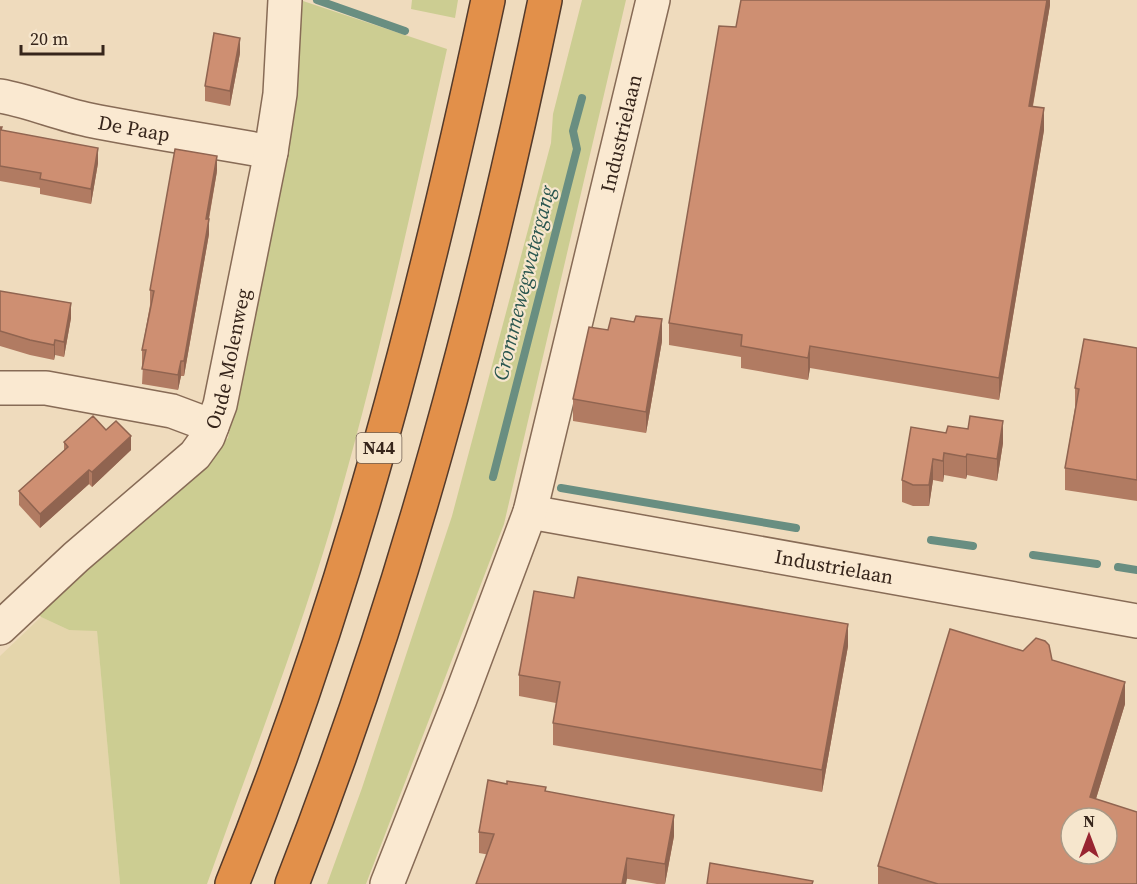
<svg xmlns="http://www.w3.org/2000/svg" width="1137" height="884" font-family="'Source Serif 4',serif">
<rect width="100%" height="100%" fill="#efdbbd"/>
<path fill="#e4d5ab" d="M 41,617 L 69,630 L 97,630 L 120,884 L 0,884 L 0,656 Z"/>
<path fill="#cccd92" d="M 412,0 L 458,0 L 455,18 L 411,9 Z
M 582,0 L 626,0 L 504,524 L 366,884 L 327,884 L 362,788 L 452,516 L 551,143 L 553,114 Z
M 303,1 L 447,49 C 412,207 378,365 333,520 C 297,643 250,763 207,884 L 120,884 L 97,631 L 69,630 L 41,617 L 33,607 L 228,438 L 291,94 Z"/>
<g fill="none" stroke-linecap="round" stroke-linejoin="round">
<path stroke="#698e81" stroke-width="8" d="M 317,0 L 405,31
M 493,477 L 577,149 L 573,131 L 582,98
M 561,488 L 796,528
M 931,540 L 973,546
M 1033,555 L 1097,564
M 1118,567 L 1137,570"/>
<g stroke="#876b56" stroke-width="36">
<g id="minor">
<path id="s1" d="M 0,96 C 30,101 59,114 89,120 C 149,132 210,141 271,152"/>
<path d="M 0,388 L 46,388 L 172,411 L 212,426"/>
<path id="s2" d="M 530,512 L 1137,621"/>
<path id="s3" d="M 0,628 L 76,557 L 195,455 L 208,437 L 220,405 L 271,152 L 280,94 L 285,0"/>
<path id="s4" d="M 387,884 L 460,699 L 530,512 L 653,0"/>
</g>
</g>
<g stroke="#543a2b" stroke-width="36">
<path id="highway" d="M 232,884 C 347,599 424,300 488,0
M 292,884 C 404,598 483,300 545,0"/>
</g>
<use href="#minor" stroke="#fae9d1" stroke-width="33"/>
<use href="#highway" stroke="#e2904a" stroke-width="33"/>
</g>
<path fill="#b17b62" d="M 1050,0 L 1050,5 L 1033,106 L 1044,130 L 999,400 L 810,368 L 808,380 L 741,368 L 741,357 L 669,345 L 669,323 L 736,27 Z
M 240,53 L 230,106 L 205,101 L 205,86 Z
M 0,127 L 2,130 L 98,163 L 91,204 L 40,194 L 40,188 L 0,181 Z
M 217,171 L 209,219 L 209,234 L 184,376 L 181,376 L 178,390 L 142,384 L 143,365 L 142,365 L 142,350 L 150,305 L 150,290 Z
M 0,291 L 71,318 L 64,357 L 55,355 L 54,360 L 30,355 L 0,346 Z
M 662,341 L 646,433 L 573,421 L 573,399 Z
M 1137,348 L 1137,501 L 1065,490 L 1065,468 L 1075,408 L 1075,388 Z
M 911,427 L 1003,443 L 997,481 L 967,475 L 966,479 L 944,475 L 943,482 L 933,480 L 929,506 L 913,506 L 902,502 L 902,480 Z
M 106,430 L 131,450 L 92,487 L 89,484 L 40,528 L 19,505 L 19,491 L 64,450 L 64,442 Z
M 848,646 L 822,792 L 553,745 L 553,723 L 556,703 L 519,696 L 519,675 Z
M 1052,660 L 1125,704 L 1096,799 L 1137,884 L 878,884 L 878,866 Z
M 546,791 L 674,836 L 665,884 L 657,884 L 479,853 L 479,832 Z"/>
<path fill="#906450" d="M 1047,0 L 1050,0 L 1050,5 L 1029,127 L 1029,106 Z
M 240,38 L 240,53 L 230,106 L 230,91 Z
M 1044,108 L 1044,130 L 999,400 L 999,378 Z
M 98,148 L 98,163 L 91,204 L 91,189 Z
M 217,156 L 217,171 L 206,234 L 206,219 Z
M 209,219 L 209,234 L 184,376 L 184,361 Z
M 71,303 L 71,318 L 64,357 L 64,342 Z
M 662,319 L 662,341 L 646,433 L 646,412 Z
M 55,340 L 55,355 L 54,360 L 54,345 Z
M 810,346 L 810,368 L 808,380 L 808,358 Z
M 181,361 L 181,376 L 178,390 L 178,375 Z
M 1003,421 L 1003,443 L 997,481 L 997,459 Z
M 131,436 L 131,450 L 92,487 L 92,472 Z
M 944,453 L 944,475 L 943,482 L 943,461 Z
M 967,454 L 967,475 L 966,479 L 966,457 Z
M 933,459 L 933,480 L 929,506 L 929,485 Z
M 89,470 L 89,484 L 40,528 L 40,514 Z
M 848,624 L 848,646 L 822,792 L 822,770 Z
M 1125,682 L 1125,704 L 1090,818 L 1090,797 Z
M 674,815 L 674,836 L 665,884 L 665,864 Z
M 627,858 L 627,879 L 626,884 L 622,884 Z"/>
<path fill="#ce8f72" stroke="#906450" stroke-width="1.5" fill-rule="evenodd" d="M 741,0 L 1047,0 L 1029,106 L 1044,108 L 999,378 L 810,346 L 808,358 L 741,346 L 742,335 L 669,323 L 719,26 L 736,27 Z
M 214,33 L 240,38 L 230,91 L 205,86 Z
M 0,127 L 2,127 L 1,130 L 98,148 L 91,189 L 40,179 L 41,173 L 0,166 Z
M 175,149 L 217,156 L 206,219 L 209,219 L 184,361 L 181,361 L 178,375 L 142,369 L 146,350 L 142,350 L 154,291 L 150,290 Z
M 0,291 L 71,303 L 64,342 L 55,340 L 54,345 L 30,340 L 0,331 Z
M 636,316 L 662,319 L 646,412 L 573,399 L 589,327 L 608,330 L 611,318 L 634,322 Z
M 1084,339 L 1137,348 L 1137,480 L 1065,468 L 1079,389 L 1075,388 Z
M 93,416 L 106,430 L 116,421 L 131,436 L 92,472 L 89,470 L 40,514 L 19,491 L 68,447 L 64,442 Z
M 970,416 L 1003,421 L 997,459 L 967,454 L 966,457 L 944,453 L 943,461 L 933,459 L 929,485 L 913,485 L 902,480 L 911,427 L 946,433 L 948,426 L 968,429 Z
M 578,577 L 848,624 L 822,770 L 553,723 L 560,682 L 519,675 L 534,591 L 574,598 Z
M 950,629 L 1023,651 L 1036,638 L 1045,641 L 1049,645 L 1052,660 L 1125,682 L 1090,797 L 1137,812 L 1137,884 L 938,884 L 878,866 ZM 1071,818 L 1107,818 L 1107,854 L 1071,854 Z
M 488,780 L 507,784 L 507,781 L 546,787 L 545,791 L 674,815 L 665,864 L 627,858 L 622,884 L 476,884 L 494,834 L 479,832 Z
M 710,863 L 813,881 L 812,884 L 707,884 Z"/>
<g text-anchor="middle" stroke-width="4.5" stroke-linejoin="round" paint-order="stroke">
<rect fill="#f6e6cd" stroke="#705f50" stroke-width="1.5" x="356.5" y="433" width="45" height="30" rx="4.5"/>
<g font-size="18" font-weight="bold" fill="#36251b">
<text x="379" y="454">N44</text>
</g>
<g font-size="20" fill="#36251b" stroke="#f6e6cd">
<text dy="7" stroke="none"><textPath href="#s1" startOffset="138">De Paap</textPath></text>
<text dy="7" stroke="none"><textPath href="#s4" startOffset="788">Industrielaan</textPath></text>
<text dy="7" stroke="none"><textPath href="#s3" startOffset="364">Oude Molenweg</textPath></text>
<text dy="7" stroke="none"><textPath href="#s2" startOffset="309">Industrielaan</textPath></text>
</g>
<g font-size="21" font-style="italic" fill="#2a564f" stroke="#f6e6cd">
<text transform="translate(524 283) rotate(-76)" y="7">Crommewegwatergang</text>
</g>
</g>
<g transform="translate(1089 836)"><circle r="28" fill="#f6e6cd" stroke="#a99986" stroke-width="1.5"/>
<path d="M0-4.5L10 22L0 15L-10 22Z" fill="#982531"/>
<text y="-9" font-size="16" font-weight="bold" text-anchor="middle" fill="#36251b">N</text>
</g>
<path d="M21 45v9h82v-9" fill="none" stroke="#36251b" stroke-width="3"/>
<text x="30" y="45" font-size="18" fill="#36251b" stroke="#f6e6cd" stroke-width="4.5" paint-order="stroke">20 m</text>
</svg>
